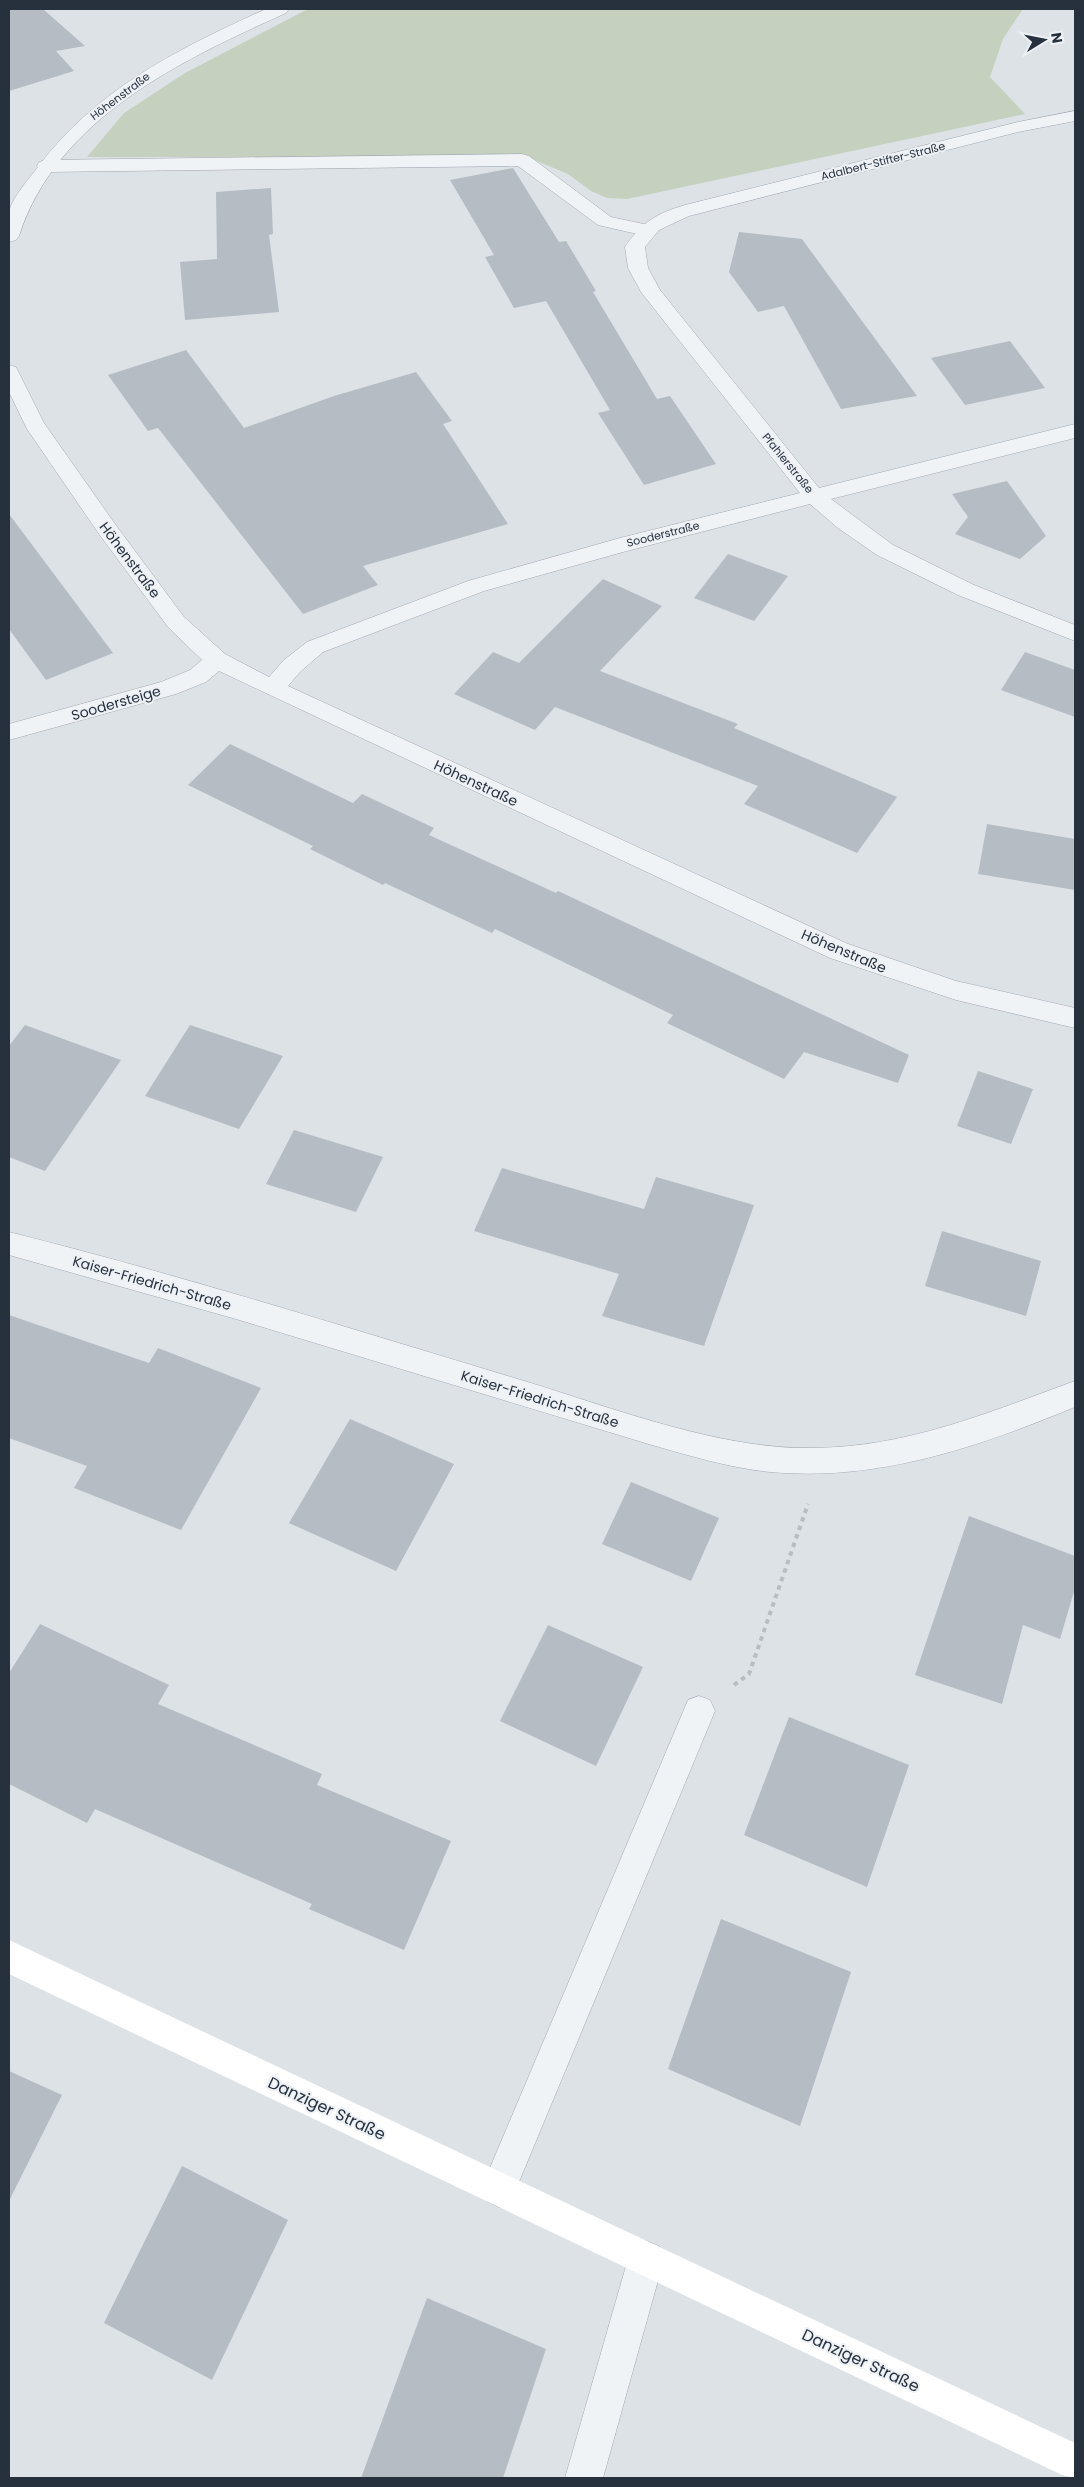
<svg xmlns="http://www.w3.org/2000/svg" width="1084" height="2487" font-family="Poppins,sans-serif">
<rect width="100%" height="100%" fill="#dde2e7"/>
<path fill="#c5d1be" d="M 308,9 L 1023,9 L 1003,39 L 990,77 L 1025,114 L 627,199 L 607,198 L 591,191 L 568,174 L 527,157 L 87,157 L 124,113 L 185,73 Z"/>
<path fill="#b5bcc4" d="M 9,9 L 43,9 L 85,46 L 56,51 L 74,71 L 9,91 Z
M 513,168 L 559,242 L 566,241 L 596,291 L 593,292 L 657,399 L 670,396 L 716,464 L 644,485 L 598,413 L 610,410 L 546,301 L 514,308 L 485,257 L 494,255 L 450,180 Z
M 271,188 L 273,234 L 269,235 L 279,312 L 185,320 L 180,262 L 217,259 L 216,192 Z
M 739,232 L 802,239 L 917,396 L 841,409 L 784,306 L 758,312 L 729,272 Z
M 1010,341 L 1045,388 L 965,405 L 931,358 Z
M 186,350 L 244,428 L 334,396 L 416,372 L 452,421 L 443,424 L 508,524 L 363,566 L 378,585 L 303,614 L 158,428 L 148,431 L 108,375 Z
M 1007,481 L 1046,536 L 1020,559 L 955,534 L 968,517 L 952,494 Z
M 9,514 L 113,653 L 46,680 L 9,629 Z
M 728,554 L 788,576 L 754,621 L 694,598 Z
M 603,579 L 662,606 L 600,671 L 738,724 L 734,728 L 897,797 L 857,853 L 744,804 L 758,786 L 555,707 L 535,730 L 454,694 L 493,652 L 519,663 Z
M 1025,652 L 1075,670 L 1075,717 L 1001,690 Z
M 230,744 L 353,803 L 362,794 L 434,828 L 429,835 L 556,893 L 558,891 L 909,1055 L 898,1083 L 804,1052 L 784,1079 L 667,1023 L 673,1015 L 495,929 L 492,933 L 385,883 L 383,885 L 310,849 L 313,846 L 188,785 Z
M 987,824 L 1075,839 L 1075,890 L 978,874 Z
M 25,1025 L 121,1060 L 45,1171 L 9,1157 L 9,1046 Z
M 190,1025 L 283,1056 L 239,1129 L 145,1096 Z
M 978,1071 L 1033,1089 L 1011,1144 L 957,1126 Z
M 294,1130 L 383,1157 L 356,1212 L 266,1184 Z
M 502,1168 L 644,1209 L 656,1177 L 754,1205 L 704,1346 L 602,1316 L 619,1274 L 474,1231 Z
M 942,1231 L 1041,1261 L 1026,1316 L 925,1286 Z
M 9,1315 L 149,1363 L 158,1348 L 261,1388 L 181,1530 L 74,1488 L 87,1466 L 9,1438 Z
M 350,1419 L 454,1464 L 396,1571 L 289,1523 Z
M 631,1482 L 719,1518 L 691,1581 L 602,1544 Z
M 969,1516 L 1075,1556 L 1075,1588 L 1060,1639 L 1023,1625 L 1002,1704 L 915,1675 Z
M 40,1624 L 169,1685 L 158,1704 L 322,1774 L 317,1785 L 451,1841 L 404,1950 L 309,1909 L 312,1904 L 95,1809 L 87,1823 L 9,1784 L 9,1673 Z
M 548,1625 L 643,1667 L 596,1766 L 500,1721 Z
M 789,1717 L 909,1765 L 867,1887 L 744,1835 Z
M 721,1919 L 851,1972 L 800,2126 L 668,2069 Z
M 9,2071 L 62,2095 L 9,2201 Z
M 182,2166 L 288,2220 L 212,2380 L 104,2323 Z
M 427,2298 L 546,2349 L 503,2478 L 361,2478 Z"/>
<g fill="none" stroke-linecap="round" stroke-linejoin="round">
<g stroke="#a3a9b1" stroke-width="1">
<path id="service" d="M 522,154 L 529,156 L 611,217 L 653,226 L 656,230 L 653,234 L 646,236 L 598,225 L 518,166 L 46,172 L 39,170 L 37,166 L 39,162 L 46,160 Z
M 699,1696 L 710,1700 L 715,1711 L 511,2201 L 499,2207 L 487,2201 L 481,2189 L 688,1700 Z"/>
</g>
<g stroke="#a3a9b1" stroke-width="1">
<path id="minor" d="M 266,9 L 289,9 L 286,13 C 182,60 57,118 19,236 L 16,240 L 9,242 C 9,233 7,220 9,211 C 14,195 28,180 38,167 C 96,89 180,48 266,9 Z
M 1075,111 L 1075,121 L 1018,132 L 689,216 L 659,230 L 645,247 L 648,268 L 660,290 L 819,488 L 1075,424 L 1075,438 L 831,499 L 893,545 L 974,585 L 1075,625 L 1075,641 L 958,595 L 877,555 L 838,528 L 810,504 L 623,552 L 484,591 L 323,652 L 300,672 L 288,686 L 848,944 L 956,981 L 1075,1008 L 1075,1028 L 956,1000 L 830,958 L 219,671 L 206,682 L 176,694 L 9,740 L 9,724 L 161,682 L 190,670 L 202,660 L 168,627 L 99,534 L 27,429 L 9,392 L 9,365 L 16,367 L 44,423 L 115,524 L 184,617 L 225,654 L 269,677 L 284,660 L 307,642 L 468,581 L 620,538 L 800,493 L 641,292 L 628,268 L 625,247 C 643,221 656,214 685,205 L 1018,122 Z
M 9,1232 C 181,1275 351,1329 521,1380 C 610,1407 720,1450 813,1448 C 908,1447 987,1413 1075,1381 L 1075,1407 C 978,1447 877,1482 770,1472 C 730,1468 691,1456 652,1445 L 236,1319 L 9,1255 Z
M 646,2241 L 659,2246 L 664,2259 L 603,2478 L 565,2478 L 628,2259 L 633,2246 Z"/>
</g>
<path stroke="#b8bdc2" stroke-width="4" stroke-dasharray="4.5 4.5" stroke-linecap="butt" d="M 734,1685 L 749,1674 L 808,1504"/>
<use href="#service" fill="#f0f3f6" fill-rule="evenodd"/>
<use href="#minor" fill="#f0f3f6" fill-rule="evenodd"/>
<path fill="#fff" fill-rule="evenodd" d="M 9,1940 L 1075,2443 L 1075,2478 L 1062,2475 L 9,1974 Z"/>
</g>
<g text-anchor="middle" stroke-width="4" stroke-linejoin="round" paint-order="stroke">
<g font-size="11" fill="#27313e" stroke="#edf1f5">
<text transform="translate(120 96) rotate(-37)" y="4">Höhenstraße</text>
<text transform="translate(883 161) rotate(-14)" y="4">Adalbert-Stifter-Straße</text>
<text transform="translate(788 463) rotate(51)" y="4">Pfahlerstraße</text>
<text transform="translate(663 534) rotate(-14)" y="4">Sooderstraße</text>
</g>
<g font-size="14" fill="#27313e" stroke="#edf1f5">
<text transform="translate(130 560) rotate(53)" y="5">Höhenstraße</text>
<text transform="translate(116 703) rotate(-16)" y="5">Soodersteige</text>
<text transform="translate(476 783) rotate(25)" y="5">Höhenstraße</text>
<text transform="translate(844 951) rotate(23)" y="5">Höhenstraße</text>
<text transform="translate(152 1283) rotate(16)" y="5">Kaiser-Friedrich-Straße</text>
<text transform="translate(540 1399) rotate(17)" y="5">Kaiser-Friedrich-Straße</text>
</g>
<g font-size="16" fill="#27313e" stroke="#edf1f5">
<text transform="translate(327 2108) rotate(25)" y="6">Danziger Straße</text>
<text transform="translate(861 2360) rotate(25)" y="6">Danziger Straße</text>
</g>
</g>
<rect width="1084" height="2487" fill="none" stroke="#27313e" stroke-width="20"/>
<g transform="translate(1044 40) rotate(80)" stroke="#edf1f5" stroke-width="4" paint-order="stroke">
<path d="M0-4L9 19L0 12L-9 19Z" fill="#27313e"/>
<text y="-8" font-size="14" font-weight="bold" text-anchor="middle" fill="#27313e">N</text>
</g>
</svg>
